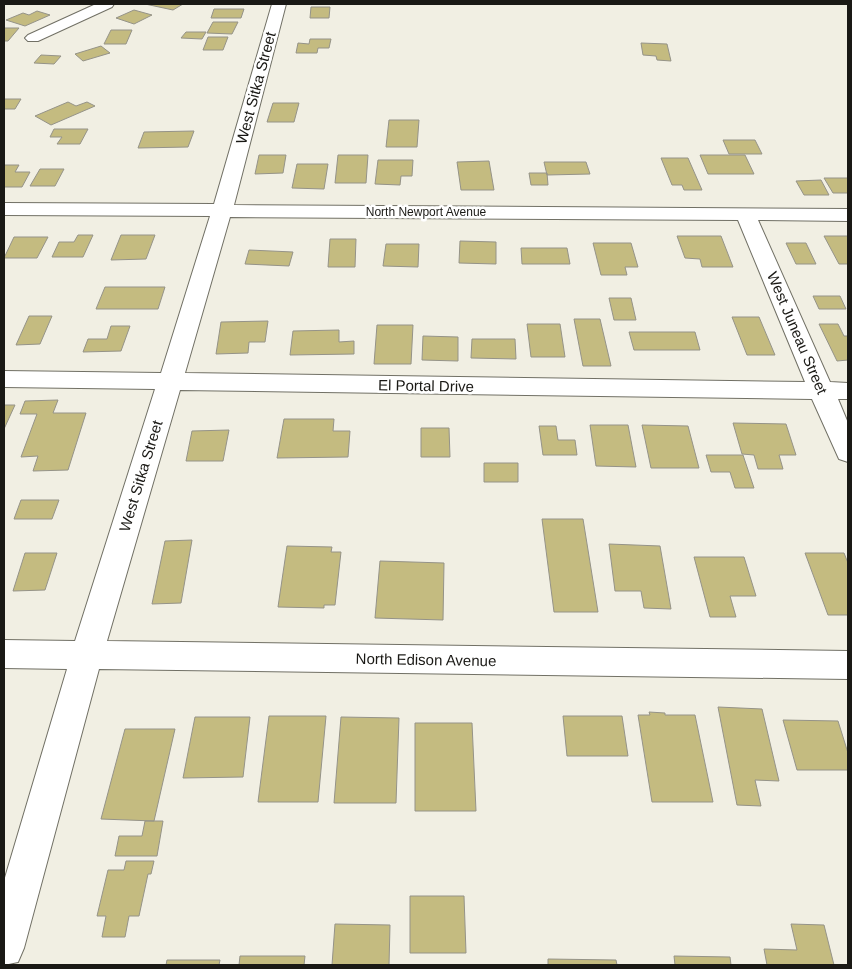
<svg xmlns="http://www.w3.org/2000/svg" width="852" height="969" font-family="Helvetica,sans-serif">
<rect width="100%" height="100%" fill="#f1efe3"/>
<path fill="#c4bb80" stroke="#959388" d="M 145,4 L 183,4 L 173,10 Z
M 311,7 L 330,7 L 329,18 L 310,18 Z
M 214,9 L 244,9 L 241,18 L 211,18 Z
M 134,10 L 152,15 L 134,24 L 116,18 Z
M 37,11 L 50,15 L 25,26 L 6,20 L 23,13 L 29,15 Z
M 213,22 L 238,22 L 232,34 L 207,33 Z
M 4,28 L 19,28 L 8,41 L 4,41 Z
M 111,30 L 132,30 L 126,44 L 104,44 Z
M 186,32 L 206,32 L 202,39 L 181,38 Z
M 208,37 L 228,37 L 223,50 L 203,50 Z
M 310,39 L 331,39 L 329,48 L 318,48 L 317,53 L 296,53 L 298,43 L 309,44 Z
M 641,43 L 667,44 L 671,61 L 657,60 L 656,56 L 643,55 Z
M 101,46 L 110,53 L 83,61 L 75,54 Z
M 41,55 L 61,56 L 54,64 L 34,63 Z
M 4,99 L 21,99 L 15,109 L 4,109 Z
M 68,102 L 76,106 L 87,102 L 95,106 L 51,125 L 35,116 Z
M 273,103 L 299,103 L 294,122 L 267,122 Z
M 389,120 L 419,120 L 417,147 L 386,147 Z
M 54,129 L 88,129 L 80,144 L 57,144 L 62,137 L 50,137 Z
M 194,131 L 188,147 L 138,148 L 144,132 Z
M 723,140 L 755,140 L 762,154 L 729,154 Z
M 259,155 L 286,155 L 283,173 L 255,174 Z
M 338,155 L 368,155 L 366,183 L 335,183 Z
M 700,155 L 745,155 L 754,174 L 708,174 Z
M 661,158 L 688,158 L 702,190 L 684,190 L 682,185 L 672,185 Z
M 378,160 L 413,160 L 412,176 L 401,176 L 400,185 L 375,184 Z
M 489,161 L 494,190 L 461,190 L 457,162 Z
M 544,162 L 586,162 L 590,174 L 547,175 Z
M 297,164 L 328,164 L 324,189 L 292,188 Z
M 4,165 L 19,165 L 15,172 L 30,172 L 22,187 L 4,187 Z
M 40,169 L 64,169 L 55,186 L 30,186 Z
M 529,173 L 547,173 L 548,185 L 531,185 Z
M 824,178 L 848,178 L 848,193 L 833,193 Z
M 821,180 L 829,195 L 804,195 L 796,181 Z
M 78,235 L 93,235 L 83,257 L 52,257 L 59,242 L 74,242 Z
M 121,235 L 155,235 L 146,259 L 111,260 Z
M 677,236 L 721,236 L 733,267 L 702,267 L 700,259 L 685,258 Z
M 824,236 L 848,236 L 848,264 L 839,264 Z
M 14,237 L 48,237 L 37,258 L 4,258 Z
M 330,239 L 356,239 L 355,267 L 328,267 Z
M 460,241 L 496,242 L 496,264 L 459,263 Z
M 593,243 L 631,243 L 638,267 L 625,267 L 627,275 L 601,275 Z
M 786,243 L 806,243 L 816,264 L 796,264 Z
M 386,244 L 419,244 L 418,267 L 383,266 Z
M 521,248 L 567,248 L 570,264 L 522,264 Z
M 249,250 L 293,252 L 289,266 L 245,264 Z
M 105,287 L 165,287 L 158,309 L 96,309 Z
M 813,296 L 840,296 L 846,309 L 819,309 Z
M 609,298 L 631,298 L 636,320 L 614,320 Z
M 29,316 L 52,316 L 40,344 L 16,345 Z
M 732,317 L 759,317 L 775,355 L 747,355 Z
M 574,319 L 600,319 L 611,366 L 583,366 Z
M 268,321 L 265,342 L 249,342 L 248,353 L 216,354 L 221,322 Z
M 527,324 L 560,324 L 565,357 L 531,357 Z
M 819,324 L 838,324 L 844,336 L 848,336 L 848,360 L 837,361 Z
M 377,325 L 413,325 L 411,364 L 374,364 Z
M 111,326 L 130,326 L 121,351 L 83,352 L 88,339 L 107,339 Z
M 339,330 L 339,342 L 354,341 L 354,354 L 290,355 L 293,331 Z
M 629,332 L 695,332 L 700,350 L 634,350 Z
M 423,336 L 458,337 L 458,361 L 422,360 Z
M 472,339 L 515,339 L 516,359 L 471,358 Z
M 58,400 L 53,413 L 86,413 L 68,470 L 33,471 L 38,456 L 21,457 L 37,414 L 20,414 L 25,401 Z
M 4,405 L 15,405 L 4,429 Z
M 284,419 L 334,419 L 333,431 L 350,431 L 348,457 L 277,458 Z
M 733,423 L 786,424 L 796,455 L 779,455 L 783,469 L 758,469 L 754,455 L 742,454 Z
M 590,425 L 628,425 L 636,467 L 596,466 Z
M 642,425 L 688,426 L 699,468 L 651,468 Z
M 539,426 L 556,426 L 558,440 L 575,440 L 577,455 L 543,455 Z
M 421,428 L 449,428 L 450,457 L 421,457 Z
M 229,430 L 223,461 L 186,461 L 192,431 Z
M 706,455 L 743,455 L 754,488 L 735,488 L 730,472 L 711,472 Z
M 484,463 L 518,463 L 518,482 L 484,482 Z
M 21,500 L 59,500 L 52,519 L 14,519 Z
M 542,519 L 583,519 L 598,612 L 554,612 Z
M 192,540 L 181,603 L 152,604 L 165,541 Z
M 609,544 L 660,546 L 671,609 L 644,608 L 641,591 L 615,591 Z
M 287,546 L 332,547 L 331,552 L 341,552 L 335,605 L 324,605 L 324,608 L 278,607 Z
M 25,553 L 57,553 L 45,590 L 13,591 Z
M 805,553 L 844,553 L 848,563 L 848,615 L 828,615 Z
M 694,557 L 744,557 L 756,596 L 730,596 L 736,617 L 710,617 Z
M 380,561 L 444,563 L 443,620 L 375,618 Z
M 718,707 L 762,709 L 779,781 L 755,780 L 761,806 L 737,805 Z
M 649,712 L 665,713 L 665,715 L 695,715 L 713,802 L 652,802 L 638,715 L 650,715 Z
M 269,716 L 326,716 L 318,802 L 258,802 Z
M 563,716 L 622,716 L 628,756 L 567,756 Z
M 195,717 L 250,717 L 243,777 L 183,778 Z
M 341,717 L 399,718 L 396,803 L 334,803 Z
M 783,720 L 838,721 L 848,753 L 848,770 L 797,770 Z
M 415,723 L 472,723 L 476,811 L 415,811 Z
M 125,729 L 175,729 L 154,821 L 101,819 Z
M 145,821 L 163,821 L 157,856 L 115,856 L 119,836 L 142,836 Z
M 126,861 L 154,861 L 151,874 L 148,874 L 139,916 L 129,916 L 125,937 L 102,937 L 106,916 L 97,916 L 108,870 L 124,870 Z
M 410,896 L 464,896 L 466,953 L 410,953 Z
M 335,924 L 390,925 L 389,965 L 332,965 Z
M 791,924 L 824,925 L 834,965 L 767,965 L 764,949 L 797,950 Z
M 240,956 L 305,956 L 304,965 L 239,965 Z
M 674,956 L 730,957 L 731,965 L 675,965 Z
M 548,959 L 616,960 L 617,965 L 548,965 Z
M 167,960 L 220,960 L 219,965 L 166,965 Z"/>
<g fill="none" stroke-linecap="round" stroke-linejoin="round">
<g stroke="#717065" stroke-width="2">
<path id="street" d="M 96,4 L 114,4 L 112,7 L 38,41 L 28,41 L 25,38 L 28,35 Z
M 272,4 L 286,4 L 234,205 L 848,209 L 848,221 L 758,220 L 830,382 L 848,383 L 848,399 L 838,399 L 848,423 L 848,462 L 839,459 L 812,399 L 180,390 L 107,641 L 848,651 L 848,679 L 99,669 L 24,948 L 18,962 L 4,965 L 4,881 L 67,669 L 4,668 L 4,640 L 75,641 L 155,389 L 4,387 L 4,371 L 161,373 L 210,216 L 4,215 L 4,203 L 214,204 ZM 230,217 L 738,220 L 805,382 L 185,373 Z"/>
</g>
<use href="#street" fill="#fff" fill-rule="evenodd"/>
</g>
<g text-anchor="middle" stroke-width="5" stroke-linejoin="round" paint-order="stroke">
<g font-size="12" fill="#1a1915" stroke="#fff">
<text x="426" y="216">North Newport Avenue</text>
</g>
<g font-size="15" fill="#1a1915" stroke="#fff">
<text transform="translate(256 88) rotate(-75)" y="5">West Sitka Street</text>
<text transform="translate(797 333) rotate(67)" y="5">West Juneau Street</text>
<text transform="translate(426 386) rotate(1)" y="5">El Portal Drive</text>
<text transform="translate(141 476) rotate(-73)" y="5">West Sitka Street</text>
<text transform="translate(426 660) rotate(1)" y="5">North Edison Avenue</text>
</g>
</g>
<rect width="852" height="969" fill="none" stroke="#1a1915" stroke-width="10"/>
</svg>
